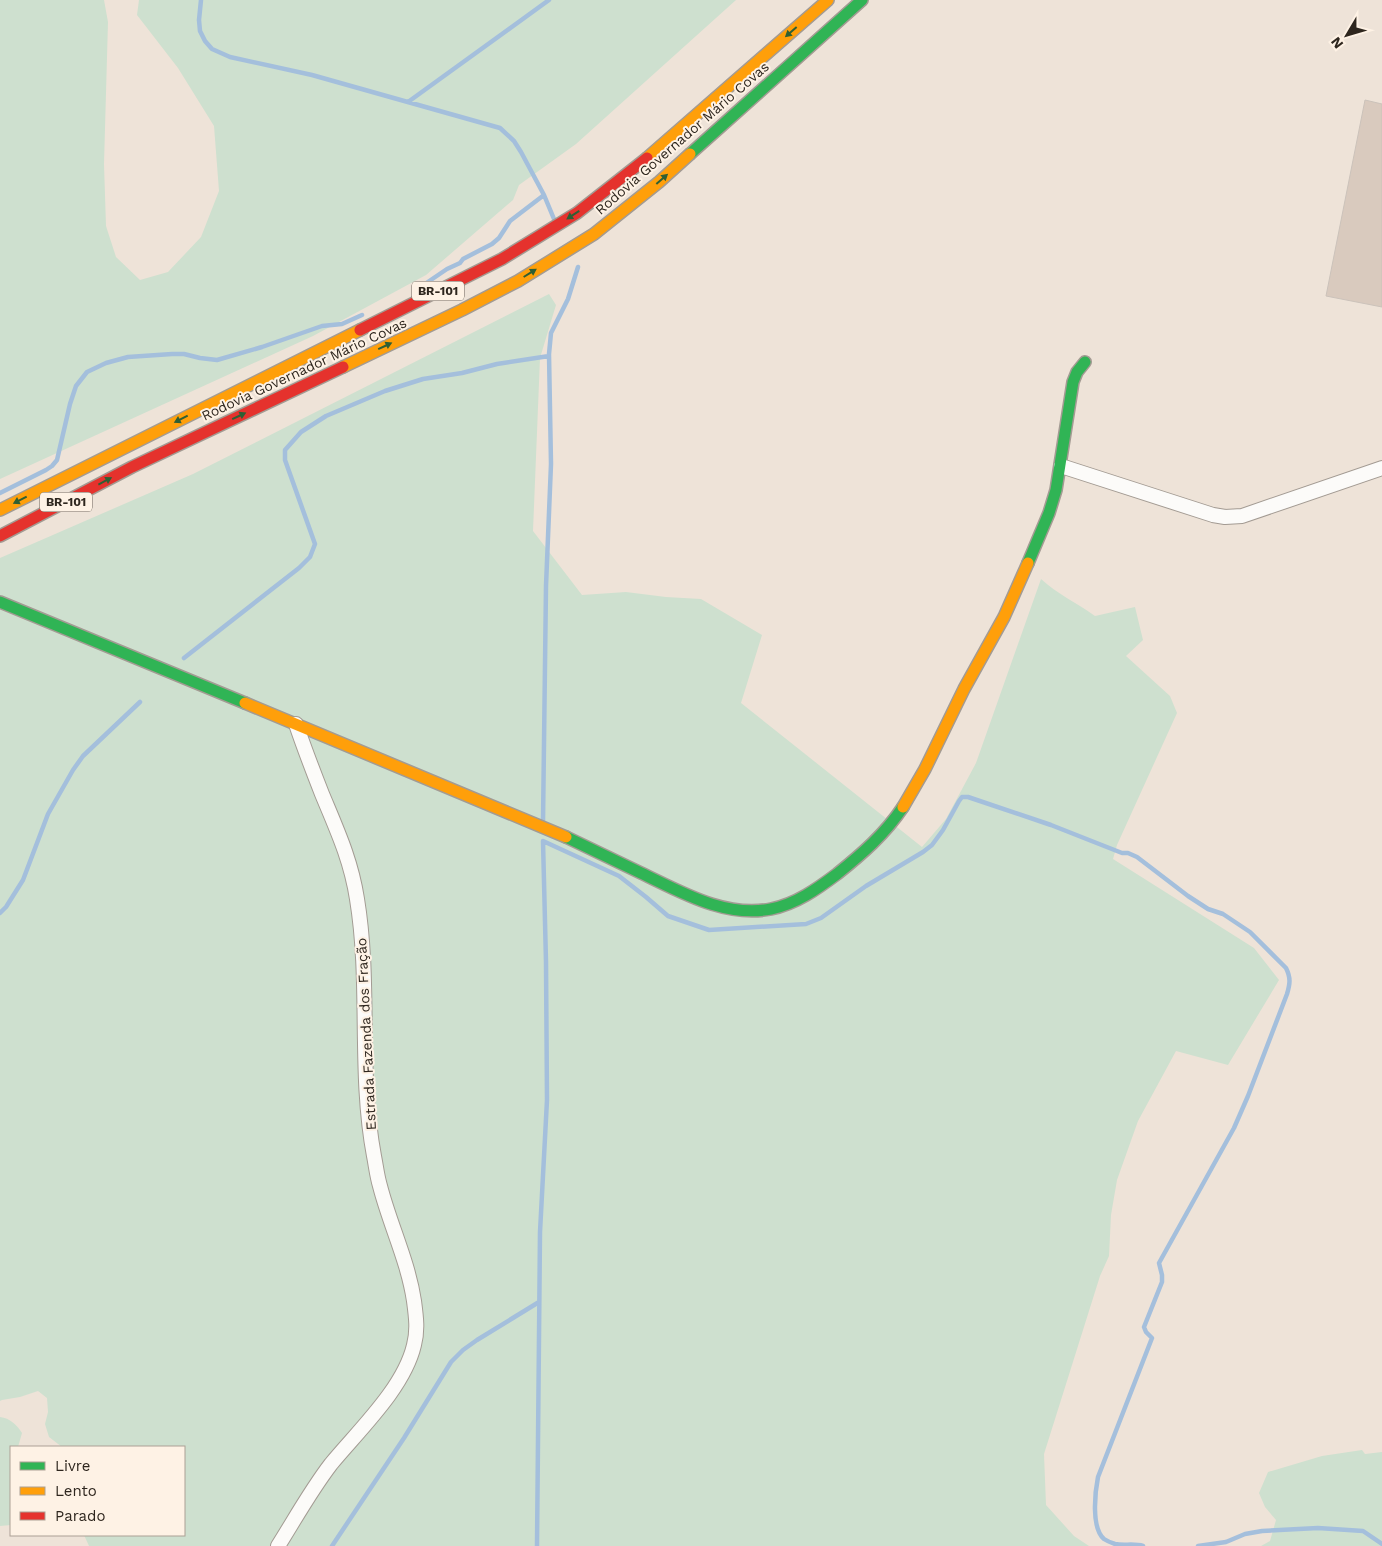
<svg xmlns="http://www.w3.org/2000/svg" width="1382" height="1546" font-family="'Work Sans',sans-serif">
<rect width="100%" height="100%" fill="#eee3d8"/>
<path fill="#cee0cf" d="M 0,0 L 104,0 L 108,22 L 104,164 L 106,226 L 116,257 L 140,280 L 168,272 L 201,237 L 219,191 L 214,126 L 178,68 L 137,15 L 139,0 L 736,0 L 576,144 L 519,185 L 513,200 L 426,275 L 313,336 L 0,479 Z
M 549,294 L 556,305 L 540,358 L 533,531 L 582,595 L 626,592 L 666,597 L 701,599 L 762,635 L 741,703 L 922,847 L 946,819 L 976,763 L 1041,579 C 1057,594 1077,603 1095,616 L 1135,607 L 1143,640 L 1126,656 L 1170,696 L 1177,713 L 1117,845 L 1113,859 L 1254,948 L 1279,980 L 1228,1065 L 1176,1051 L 1138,1121 L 1117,1180 L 1111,1215 L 1109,1256 L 1100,1276 L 1044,1454 L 1046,1505 L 1074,1536 L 1089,1546 L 89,1546 L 84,1535 L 184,1535 L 184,1447 L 62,1447 L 49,1437 L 45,1424 L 48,1412 L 47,1398 L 38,1391 L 20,1397 L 2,1400 L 0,1401 L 0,558 L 193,474 Z
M 0,1417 C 10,1418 17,1425 22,1433 L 18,1447 L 11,1447 L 11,1525 L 0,1526 Z
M 1362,1450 L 1365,1454 L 1382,1452 L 1382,1546 L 1261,1546 L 1270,1541 L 1276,1520 L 1265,1507 L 1259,1493 L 1268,1472 L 1322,1456 Z"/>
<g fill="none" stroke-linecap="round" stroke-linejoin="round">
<path stroke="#a4bfdc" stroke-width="4.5" d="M 201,0 L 199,20 L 200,31 L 205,41 L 212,49 L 230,57 L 312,75 L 500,128 L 514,141 L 521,152 L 544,195 L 554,219
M 408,102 L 549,0
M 419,288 L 447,269 L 460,263 L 463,259 L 492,244 L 499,238 L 510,221 L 544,195
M 0,493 L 46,470 L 52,466 L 57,460 L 70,404 L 76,386 L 87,372 L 106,363 L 128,357 L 172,354 L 184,354 L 200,358 L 217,360 L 262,347 L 322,326 L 342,324 L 362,315
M 184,658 L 299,568 L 310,557 L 315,544 L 285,460 L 285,450 L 301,432 L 326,416 L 385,391 L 423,379 L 462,373 L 497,364 L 549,356
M 543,822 L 546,586 L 551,464 L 549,354 L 551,333 L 568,299 L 578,267
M 0,913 L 6,907 L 23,880 L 48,814 L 73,770 L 83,756 L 140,702
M 332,1546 L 404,1438 L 451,1362 L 463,1350 L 477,1340 L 539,1302
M 537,1546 L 540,1232 L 547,1100 L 546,962 L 543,841 L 619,876 L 646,897 L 668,916 L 709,930 L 806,924 L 821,918 L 866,886 L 923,852 L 932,845 L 943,830 L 959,801 L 962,797 L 968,797 L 1051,825 L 1122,853 L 1128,853 L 1137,857 L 1188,896 L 1208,909 L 1223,914 L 1250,932 L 1286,968 C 1291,978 1290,984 1287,994 L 1248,1096 L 1234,1128 L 1159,1263 L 1162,1275 L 1162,1282 L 1144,1327 L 1146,1332 L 1152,1338 L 1098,1477 C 1095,1492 1091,1528 1104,1539 C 1107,1541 1112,1543 1115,1544 C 1124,1546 1134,1543 1143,1546
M 1198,1546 L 1226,1542 L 1245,1534 L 1262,1531 L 1318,1528 L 1363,1531 L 1382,1544"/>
</g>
<path fill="#d9cabe" stroke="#cbc2ba" d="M 1365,100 L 1382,104 L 1382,307 L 1326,296 Z"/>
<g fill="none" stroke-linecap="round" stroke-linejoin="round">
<g stroke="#a39b93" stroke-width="16">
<path id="street" d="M 1061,466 L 1213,515 L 1225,517 L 1242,516 L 1382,468
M 278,1546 C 295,1519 311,1490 331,1464 C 359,1430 404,1388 414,1345 C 418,1330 416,1316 414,1301 C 408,1261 390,1225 380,1186 C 377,1176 376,1166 374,1156 C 358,1071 371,984 357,899 C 351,860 337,830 322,794 C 313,771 304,748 296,724"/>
</g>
<g stroke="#a39b93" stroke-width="14">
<path id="fast" d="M 690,154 L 862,0
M 1028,563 L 1049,513 L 1056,490 L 1073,382 L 1077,372 L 1085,362
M 0,602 L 245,703
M 566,837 C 591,849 616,861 641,873 C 681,892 725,918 771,909 C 796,904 817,889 837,874 C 862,854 885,834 903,807"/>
</g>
<g stroke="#a39b93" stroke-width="14">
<path id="slow" d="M 647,158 L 828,0
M 343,367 L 462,310 L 518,281 L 594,234 L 659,182 L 690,154
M 0,510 L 360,330
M 245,703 L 566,837
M 903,807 L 925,769 L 964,689 L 1004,617 L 1028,563"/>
</g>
<g stroke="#a39b93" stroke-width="14">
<path id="jam" d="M 360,330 L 502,259 L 577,213 L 647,158
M 0,536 L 132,467 L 343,367"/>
</g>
<use href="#street" stroke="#fcfbf9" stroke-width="14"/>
<use href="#fast" stroke="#30b455" stroke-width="11"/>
<use href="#slow" stroke="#ff9f0a" stroke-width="11"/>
<use href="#jam" stroke="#e5322d" stroke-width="11"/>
</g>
<defs><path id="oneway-solid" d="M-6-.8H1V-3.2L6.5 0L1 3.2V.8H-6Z" transform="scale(1.25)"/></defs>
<g fill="#2f5f34">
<use href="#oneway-solid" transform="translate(791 32) rotate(139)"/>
<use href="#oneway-solid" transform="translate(662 179) rotate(-41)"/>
<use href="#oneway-solid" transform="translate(573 215) rotate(147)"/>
<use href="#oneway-solid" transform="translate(530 273) rotate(-32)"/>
<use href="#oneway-solid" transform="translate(385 346) rotate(-25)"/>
<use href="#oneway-solid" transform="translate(239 416) rotate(-25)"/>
<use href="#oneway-solid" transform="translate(181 419) rotate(153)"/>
<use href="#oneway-solid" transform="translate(105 481) rotate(-28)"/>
<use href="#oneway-solid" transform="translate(20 500) rotate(153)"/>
</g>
<g text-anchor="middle" stroke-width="4" stroke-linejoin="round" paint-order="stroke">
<g fill="#fef2e5" stroke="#6c635a" stroke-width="1">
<rect x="412" y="281.5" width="52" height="19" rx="4"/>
<rect x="40" y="492.5" width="52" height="19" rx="4"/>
</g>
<g font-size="12" font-weight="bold" fill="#2e261e">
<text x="438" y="295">BR-101</text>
<text x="66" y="506">BR-101</text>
</g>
<g font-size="14" fill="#2e261e" stroke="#fef2e5">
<text transform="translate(682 138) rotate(-41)" y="5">Rodovia Governador Mário Covas</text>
<text transform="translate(304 369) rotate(-25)" y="5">Rodovia Governador Mário Covas</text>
<text transform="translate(366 1034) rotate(-93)" y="5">Estrada Fazenda dos Fração</text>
</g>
</g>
<rect x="10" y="1446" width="175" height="90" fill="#fef2e5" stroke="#aba095"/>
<rect x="20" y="1462" width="25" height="8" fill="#30b455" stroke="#aba095"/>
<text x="55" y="1471" font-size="15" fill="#2e261e">Livre</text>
<rect x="20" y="1487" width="25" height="8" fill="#ff9f0a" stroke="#aba095"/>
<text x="55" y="1496" font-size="15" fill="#2e261e">Lento</text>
<rect x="20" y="1512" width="25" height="8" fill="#e5322d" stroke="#aba095"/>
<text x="55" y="1521" font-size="15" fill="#2e261e">Parado</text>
<g transform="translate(1347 35) rotate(232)" stroke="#fef2e5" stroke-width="4" paint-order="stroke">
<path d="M0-4L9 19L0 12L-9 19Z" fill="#2e261e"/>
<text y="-8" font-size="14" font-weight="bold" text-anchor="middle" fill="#2e261e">N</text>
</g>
</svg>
